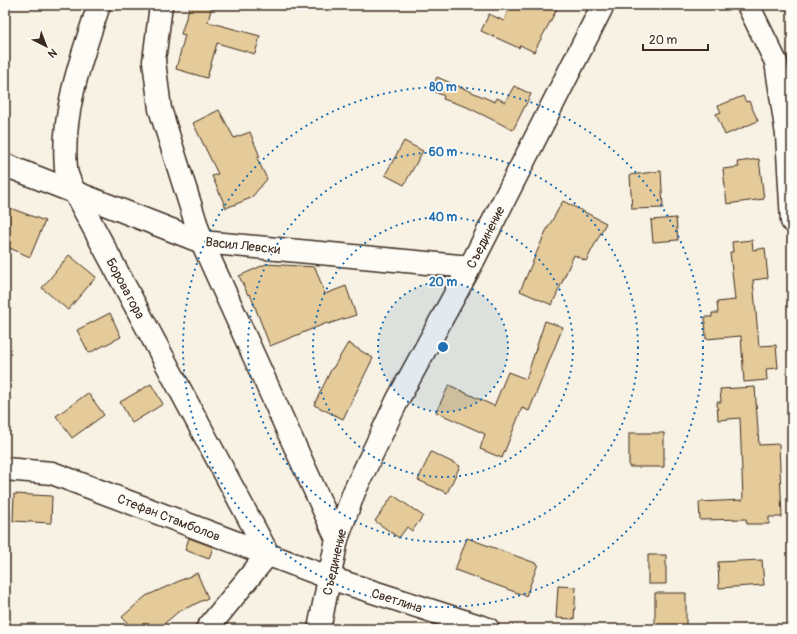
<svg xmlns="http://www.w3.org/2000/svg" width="797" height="634" font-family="Pangolin,sans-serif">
<rect width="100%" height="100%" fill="#f8f2e4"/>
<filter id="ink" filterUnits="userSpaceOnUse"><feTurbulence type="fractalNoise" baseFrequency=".025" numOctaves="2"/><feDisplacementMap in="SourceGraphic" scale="8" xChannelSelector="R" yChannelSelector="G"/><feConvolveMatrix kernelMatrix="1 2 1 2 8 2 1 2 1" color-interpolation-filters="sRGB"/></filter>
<g filter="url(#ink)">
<path fill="#e5cb9a" stroke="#3b2a1e" d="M 190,5 L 212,5 L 208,22 L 260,36 L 255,54 L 217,43 L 207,78 L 176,69 L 185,35 L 181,34 Z
M 510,5 L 559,5 L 534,52 L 520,45 L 519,48 L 481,31 L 489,14 L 504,21 Z
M 437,77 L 495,102 L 497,98 L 505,102 L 514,86 L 531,94 L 513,130 L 467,107 L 443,99 L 444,96 L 431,90 Z
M 743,96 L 746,102 L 749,101 L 758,121 L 725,135 L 716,114 L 721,112 L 718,106 Z
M 219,110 L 234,138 L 250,132 L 260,157 L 257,158 L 267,179 L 251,198 L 226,208 L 212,176 L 218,174 L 193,123 Z
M 404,141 L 423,151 L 404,185 L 385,175 Z
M 759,159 L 764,199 L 727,204 L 723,169 L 739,167 L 737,162 Z
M 661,171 L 663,208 L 632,209 L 630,175 Z
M 563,201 L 606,223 L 586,261 L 574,255 L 552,305 L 520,291 L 546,231 Z
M 10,208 L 45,221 L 30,257 L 5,246 L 5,221 Z
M 676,218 L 678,240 L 653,242 L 651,220 Z
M 752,240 L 753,250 L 765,248 L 768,278 L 753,280 L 759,346 L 776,345 L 778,368 L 766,369 L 767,380 L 744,382 L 741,336 L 706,339 L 705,317 L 712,317 L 712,313 L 718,313 L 717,302 L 735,300 L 730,252 L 733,252 L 732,242 Z
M 69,255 L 96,277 L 68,310 L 42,288 Z
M 266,264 L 315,267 L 325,294 L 346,286 L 356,315 L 328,324 L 327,323 L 270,346 L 250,294 L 248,295 L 239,276 Z
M 110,313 L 121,337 L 89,353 L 77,330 Z
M 545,321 L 563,327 L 529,411 L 522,408 L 502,458 L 480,449 L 485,434 L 436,412 L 449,385 L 494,406 L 508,372 L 526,379 Z
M 348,343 L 373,358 L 343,419 L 314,405 L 332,368 L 333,368 Z
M 151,384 L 163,404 L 132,423 L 120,402 Z
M 755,387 L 759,445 L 779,444 L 782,517 L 769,517 L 769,524 L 747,524 L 746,519 L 700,520 L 699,502 L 743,500 L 740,418 L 718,420 L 717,402 L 721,402 L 720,389 Z
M 88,393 L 104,415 L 72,438 L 56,416 Z
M 629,433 L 664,433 L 664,467 L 629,467 Z
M 431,452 L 460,466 L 447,493 L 418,480 Z
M 14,494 L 52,496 L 51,523 L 13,521 Z
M 393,495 L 423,516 L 412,531 L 407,527 L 399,538 L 375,521 Z
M 189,538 L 213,547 L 209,559 L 185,550 Z
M 467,538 L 538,564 L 526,596 L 455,570 Z
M 648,555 L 666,555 L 666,584 L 648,584 Z
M 762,560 L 764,585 L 719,588 L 718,562 Z
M 197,573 L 208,598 L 178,612 L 158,629 L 133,629 L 122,617 L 146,596 Z
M 558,586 L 576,587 L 574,619 L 556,618 Z
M 655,593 L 686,593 L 686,629 L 655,629 Z"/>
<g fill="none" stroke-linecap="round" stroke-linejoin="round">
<g stroke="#3b2a1e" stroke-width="25">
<path id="minor" d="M 99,5 C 82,56 61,113 66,168 C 66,175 71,184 74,191 L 268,554 L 207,629
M 161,5 L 154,61 L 160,109 L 202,242 L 337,539
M 748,5 L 776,62 L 787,135 L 792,221
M 5,165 L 202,242 L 470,267
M 5,469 L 52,473 L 330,578 L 488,629
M 319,629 L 337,539 L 354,492 L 398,399 L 470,267 L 603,5"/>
</g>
<use href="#minor" stroke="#fdfcf7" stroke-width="22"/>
</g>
</g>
<circle cx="443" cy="347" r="65" fill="#1f6fb2" fill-opacity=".12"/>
<g fill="none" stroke="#1f6fb2" stroke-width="2" stroke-dasharray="2 4">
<circle cx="443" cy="347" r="65"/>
<circle cx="443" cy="347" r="130"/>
<circle cx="443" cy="347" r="195"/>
<circle cx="443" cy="347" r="260"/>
</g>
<g text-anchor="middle" stroke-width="3.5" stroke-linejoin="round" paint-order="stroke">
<g font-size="13" fill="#3b2a1e" stroke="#fdfcf7">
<text transform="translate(485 237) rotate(-63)" y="5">Съединение</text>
<text transform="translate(243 245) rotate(6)" y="5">Васил Левски</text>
<text transform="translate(126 288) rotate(62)" y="5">Борова гора</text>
<text transform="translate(169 517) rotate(21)" y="5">Стефан Стамболов</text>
<text transform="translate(334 562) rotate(-77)" y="5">Съединение</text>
<text transform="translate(397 600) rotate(18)" y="5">Светлина</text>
</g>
</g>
<circle cx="443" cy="347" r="6" fill="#1f6fb2" stroke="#fdfcf7" stroke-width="2"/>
<g font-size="12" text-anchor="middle" font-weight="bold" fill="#1f6fb2" stroke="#fdfcf7" stroke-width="3.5" stroke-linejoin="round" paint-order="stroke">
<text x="443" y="91">80 m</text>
<text x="443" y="156">60 m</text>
<text x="443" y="221">40 m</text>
<text x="443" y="286">20 m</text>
</g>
<rect width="797" height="634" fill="none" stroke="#fdfcf7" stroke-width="20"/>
<rect x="10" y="10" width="777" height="614" fill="none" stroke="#3b2a1e" stroke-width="1.5" filter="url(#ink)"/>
<g transform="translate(46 46) rotate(138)" stroke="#fdfcf7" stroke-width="3" paint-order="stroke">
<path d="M0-3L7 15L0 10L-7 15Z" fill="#3b2a1e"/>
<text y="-6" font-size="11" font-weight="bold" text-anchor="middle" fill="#3b2a1e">N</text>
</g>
<path d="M643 44v6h65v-6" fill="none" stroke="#3b2a1e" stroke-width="2"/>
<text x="649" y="44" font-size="12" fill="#3b2a1e" stroke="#fdfcf7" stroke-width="3" paint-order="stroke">20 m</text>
</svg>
